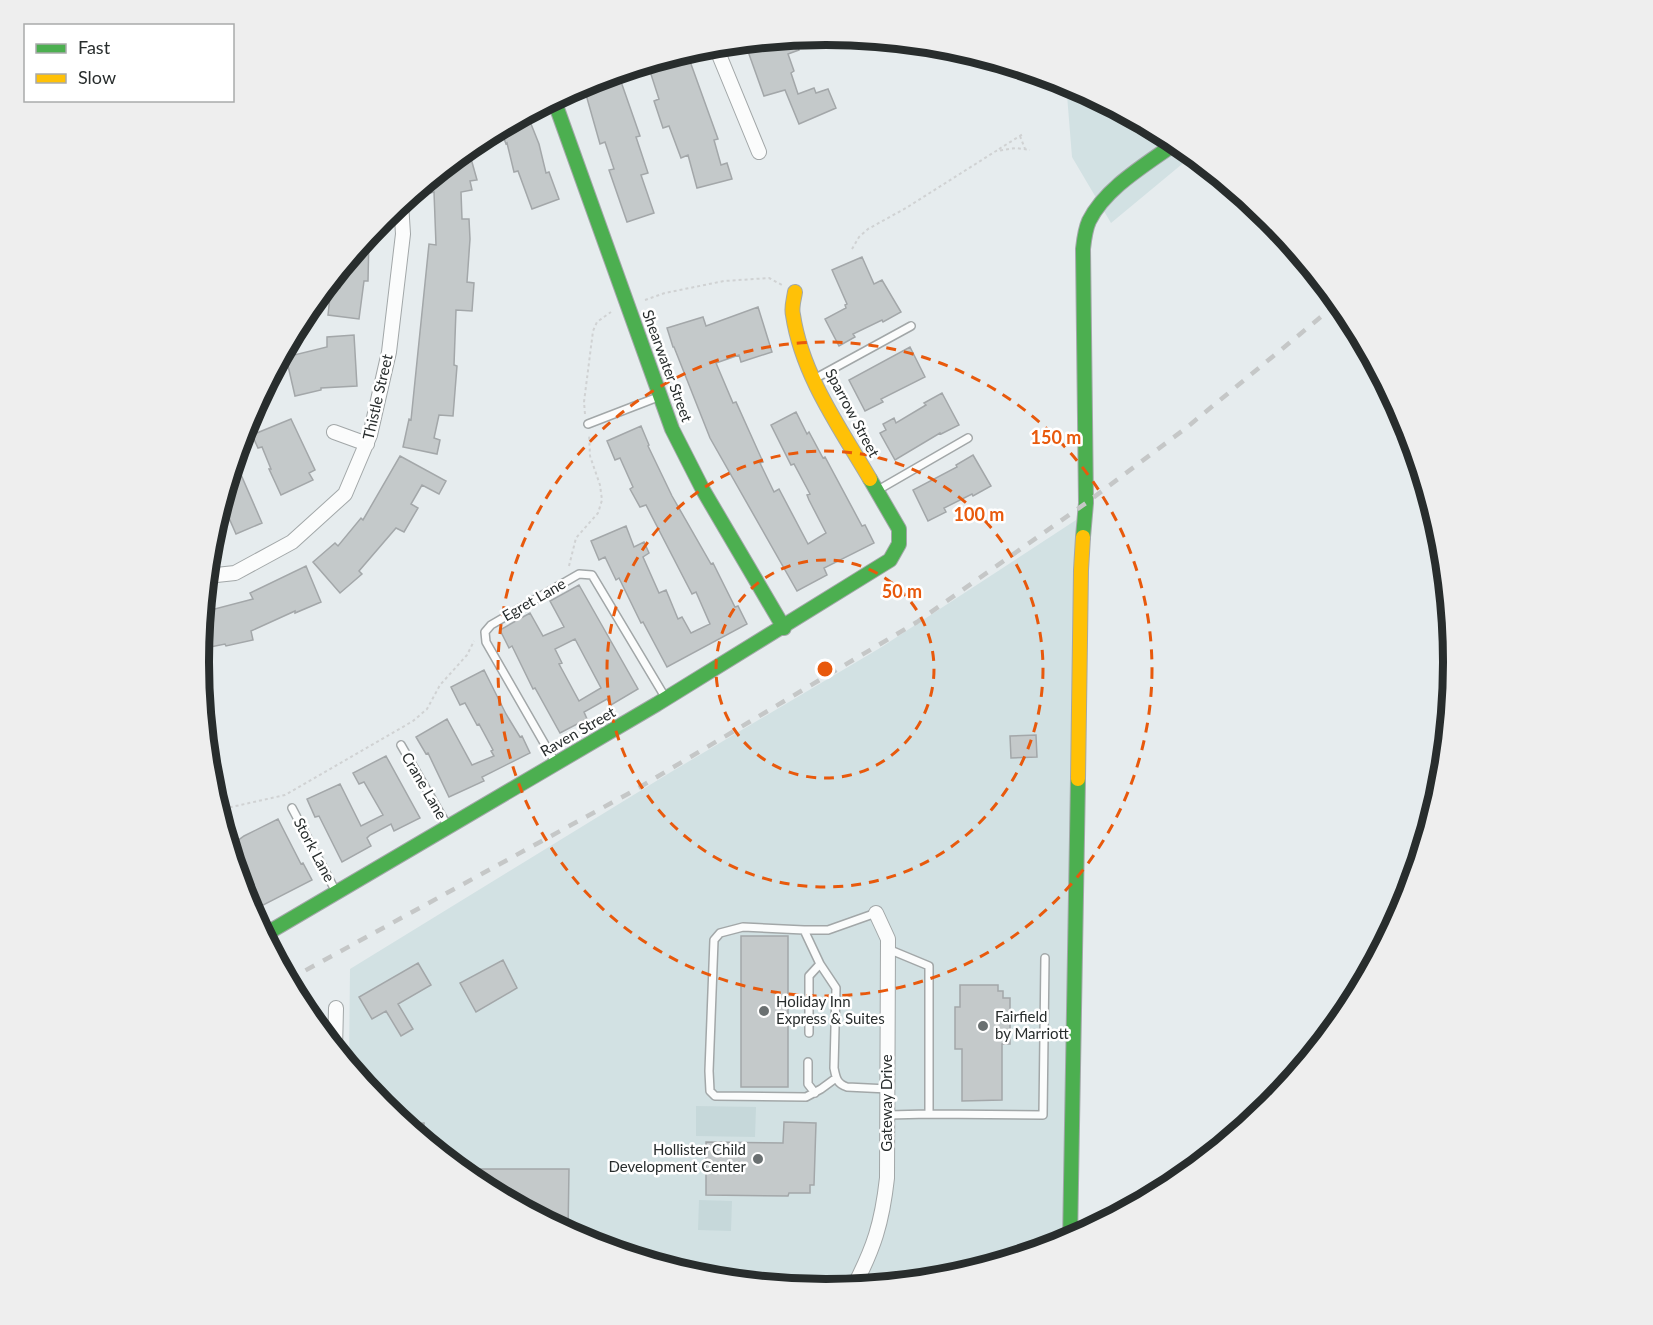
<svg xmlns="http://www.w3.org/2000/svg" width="1653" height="1325" font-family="Lato,sans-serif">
<rect width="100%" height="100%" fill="#e6ecee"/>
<path fill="#d2e1e3" d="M 1068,83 L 1176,141 L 1193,155 L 1111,223 L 1072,157 L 1067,95 Z
M 1076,520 L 1066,1243 L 949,1278 L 826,1290 L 704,1278 L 586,1243 L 477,1184 L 382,1106 L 349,1066 L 350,969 L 671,772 L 880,648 Z"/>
<path fill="#c6d8da" d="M 696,1106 L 756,1107 L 755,1137 L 696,1136 Z
M 699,1200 L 732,1201 L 731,1231 L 698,1230 Z"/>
<path fill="#c4c9ca" stroke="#a3a7a9" stroke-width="1.5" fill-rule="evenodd" d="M 795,38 L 799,50 L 788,54 L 794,71 L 791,73 L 798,94 L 814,88 L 816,93 L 828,89 L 836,108 L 799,124 L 785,90 L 764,96 L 745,43 Z
M 687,53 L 718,139 L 714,140 L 721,165 L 727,163 L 732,179 L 697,188 L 688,155 L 681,158 L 669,126 L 663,128 L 654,101 L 659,99 L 648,65 Z
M 618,73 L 640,136 L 636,137 L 648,173 L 641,175 L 654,213 L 627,222 L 609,170 L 614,169 L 605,142 L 600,144 L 583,84 Z
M 527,114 L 539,144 L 546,173 L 549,172 L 559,199 L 532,209 L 518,171 L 514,172 L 507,143 L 506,144 L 500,128 Z
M 468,148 L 477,180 L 470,181 L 472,190 L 461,192 L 462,219 L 469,219 L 470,239 L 467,282 L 474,283 L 472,311 L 456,310 L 454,365 L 457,366 L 453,416 L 439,415 L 434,438 L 440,440 L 437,454 L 403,447 L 409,419 L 411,420 L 429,244 L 436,245 L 434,192 L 430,193 L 428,181 Z
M 369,235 L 368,281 L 364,281 L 359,319 L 328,315 L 331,287 L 340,288 L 341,269 Z
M 862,257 L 874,284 L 882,280 L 901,312 L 883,322 L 882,320 L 853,334 L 855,337 L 839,346 L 825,319 L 846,308 L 845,305 L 847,304 L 832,270 Z
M 758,307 L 772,352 L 741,362 L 739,355 L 716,363 L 733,403 L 736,402 L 763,462 L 760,463 L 774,492 L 779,489 L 808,544 L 826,533 L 809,500 L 807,495 L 810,494 L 794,464 L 791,465 L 771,425 L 796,412 L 807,434 L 809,432 L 823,458 L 825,457 L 862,526 L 865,525 L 874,543 L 824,568 L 827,575 L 797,591 L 710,438 L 674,347 L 673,347 L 667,328 L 703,317 L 706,326 Z
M 354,335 L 357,386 L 321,388 L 321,390 L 295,396 L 286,357 L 327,347 L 327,337 Z
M 910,347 L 925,377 L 881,399 L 883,402 L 865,411 L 849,380 Z
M 942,393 L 959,425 L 941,434 L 940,433 L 895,460 L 880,433 L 886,430 L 883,424 L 894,418 L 896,423 L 926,405 L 924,403 Z
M 291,419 L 315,470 L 309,473 L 313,480 L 281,495 L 269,469 L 271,469 L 262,447 L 258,448 L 252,435 Z
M 641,426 L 649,445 L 648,446 L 672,496 L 711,564 L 713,563 L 735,607 L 738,606 L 747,624 L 667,667 L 643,622 L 641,623 L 619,578 L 616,580 L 605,557 L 599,560 L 591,541 L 626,526 L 634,547 L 644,542 L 649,553 L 643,557 L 659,593 L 666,590 L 678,619 L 682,617 L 691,633 L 710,624 L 696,592 L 692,594 L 646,505 L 640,507 L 630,489 L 633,487 L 620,458 L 615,460 L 607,441 Z
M 973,455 L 991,486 L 973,496 L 972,494 L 944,508 L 946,512 L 928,521 L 913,490 L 957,467 L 956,465 Z
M 400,456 L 446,481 L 439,494 L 422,485 L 411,504 L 418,508 L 404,532 L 396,528 L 359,571 L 362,574 L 340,593 L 313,562 L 335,543 L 338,546 L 361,518 L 363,520 Z
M 235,461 L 262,523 L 236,534 L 222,502 Z
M 306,566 L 321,602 L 295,613 L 295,611 L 251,631 L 253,640 L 226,646 L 225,644 L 200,649 L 203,612 L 253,599 L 250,593 Z
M 579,585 L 638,689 L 611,705 L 607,699 L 584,712 L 587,719 L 560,733 L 535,688 L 533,689 L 512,646 L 509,648 L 500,630 L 530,613 L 543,636 L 564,627 L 550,601 ZM 575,639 L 601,688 L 579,701 L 559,664 L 562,663 L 555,649 Z
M 484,670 L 506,714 L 520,737 L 522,736 L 530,753 L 482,777 L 484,781 L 449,797 L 428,753 L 426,754 L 416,737 L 447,719 L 472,765 L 494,756 L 491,751 L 493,750 L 479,724 L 477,725 L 465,703 L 460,705 L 451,687 Z
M 1036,735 L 1037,757 L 1011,758 L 1010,736 Z
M 386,756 L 420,818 L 394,831 L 391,824 L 370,835 L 367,838 L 371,846 L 342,862 L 319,816 L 315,817 L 307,799 L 340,784 L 361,826 L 383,815 L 364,782 L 359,784 L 353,773 Z
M 278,819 L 301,864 L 303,863 L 312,880 L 261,906 L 252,914 L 246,903 L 229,847 L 244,836 Z
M 741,936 L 788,936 L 788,1087 L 741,1087 Z
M 503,960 L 517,988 L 476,1012 L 460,983 Z
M 418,963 L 431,985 L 398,1004 L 413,1029 L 401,1036 L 386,1011 L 372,1019 L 359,997 Z
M 960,985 L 998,985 L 998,991 L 1003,991 L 1003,998 L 1010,998 L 1010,1044 L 1002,1044 L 1002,1100 L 962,1101 L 962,1049 L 955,1049 L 955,1007 L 960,1007 Z
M 784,1122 L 816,1123 L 814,1185 L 810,1185 L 810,1193 L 789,1193 L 788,1196 L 706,1195 L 706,1142 L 783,1143 Z
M 424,1123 L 424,1141 L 403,1124 Z
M 458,1169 L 569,1169 L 568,1233 L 477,1184 Z"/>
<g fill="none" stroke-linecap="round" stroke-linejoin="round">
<g stroke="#a2a7a8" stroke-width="10">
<path id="lane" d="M 816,378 L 911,326
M 588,424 L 658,397
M 878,490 L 968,438
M 401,745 L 447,825
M 555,762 L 486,642 L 485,632 L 491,625 L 579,574 L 592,575 L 665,697
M 292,808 L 335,890
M 804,930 L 828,930 L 876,913
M 809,1033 L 809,976 L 820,964
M 808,1062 L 808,1084 L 815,1093
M 836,1078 L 821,1089 L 806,1097 L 715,1096 L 710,1091 L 709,1071 L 714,940 L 720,933 L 743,927 L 804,930 L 820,964 L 836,988 L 834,1068 C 836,1078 837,1084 847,1087 L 888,1089
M 929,1114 L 1043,1115 L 1045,958
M 888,1115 L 929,1114 L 929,966 L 888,949"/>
</g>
<g stroke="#a2a7a8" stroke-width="16">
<path id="street" d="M 715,45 L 759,152
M 334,432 L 367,444
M 207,576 L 235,573 L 292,542 L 345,494 L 370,435 L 389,352 L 403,234 L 401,203
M 335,1049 L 336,1008
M 853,1288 C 874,1248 882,1223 887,1178 L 888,939 L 876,913"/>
</g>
<g stroke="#a2a7a8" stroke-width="16">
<path id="fast" d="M 554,100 L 672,429 L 703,490 L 784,628
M 1083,537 L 1086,503 L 1083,249 C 1084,240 1085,230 1089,221 C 1106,187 1147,164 1177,142
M 264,935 L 657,704 L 890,560 L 899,544 L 899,529 L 870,479
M 1070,1241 L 1078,779"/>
</g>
<g stroke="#a2a7a8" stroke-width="16">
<path id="slow" d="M 795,292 C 794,299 791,308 793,315 C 802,375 840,428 870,479
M 1078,779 L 1081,570 L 1083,537"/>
</g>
<path stroke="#d0d2d3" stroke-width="2" stroke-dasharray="3 3" stroke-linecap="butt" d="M 1020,136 L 1025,149
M 999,149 L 1023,134
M 852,249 L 859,237 L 868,229 L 906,208 L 996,151 L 1016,148 L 1030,150
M 645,300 L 665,293 L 724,281 L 769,278 L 782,285
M 585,414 L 584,402 L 593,331 L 597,322 L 611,312
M 569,566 L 576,538 L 598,513 L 602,500 L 600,485 L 590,456 L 589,434
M 218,810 L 285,795 L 413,721 L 427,709 L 440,685 L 467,655 L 474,641"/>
<use href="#lane" stroke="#fbfcfc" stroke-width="7"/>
<use href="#street" stroke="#fbfcfc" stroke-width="14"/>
<use href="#fast" stroke="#4caf50" stroke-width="14"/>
<use href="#slow" stroke="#ffc107" stroke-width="14"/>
<path stroke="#c5c7c7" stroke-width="4.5" stroke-dasharray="10 10" stroke-linecap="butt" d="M 288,980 L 635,790 L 917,622 L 1086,503 L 1186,428 L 1339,302"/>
</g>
<g fill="none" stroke="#e8590c" stroke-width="3" stroke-dasharray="10 8">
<circle cx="825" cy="669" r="109"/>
<circle cx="825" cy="669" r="218"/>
<circle cx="825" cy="669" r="327"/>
</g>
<g fill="#6a7071" stroke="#fff" stroke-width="2">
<circle cx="764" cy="1011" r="6"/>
<circle cx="983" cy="1026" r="6"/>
<circle cx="758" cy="1159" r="6"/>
</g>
<g text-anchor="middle" stroke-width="5" stroke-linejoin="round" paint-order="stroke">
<g font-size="15" fill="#282d2d" stroke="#fff">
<text transform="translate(667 366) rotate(70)" y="5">Shearwater Street</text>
<text transform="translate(378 397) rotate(-77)" y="5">Thistle Street</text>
<text transform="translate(852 413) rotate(62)" y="5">Sparrow Street</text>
<text transform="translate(534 600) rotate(-30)" y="5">Egret Lane</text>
<text transform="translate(578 732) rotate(-30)" y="5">Raven Street</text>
<text transform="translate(424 786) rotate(60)" y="5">Crane Lane</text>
<text transform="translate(314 850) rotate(62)" y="5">Stork Lane</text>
<text transform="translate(887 1103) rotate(-90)" y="5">Gateway Drive</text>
</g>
<g font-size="15" fill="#282d2d" stroke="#fff" text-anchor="start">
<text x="776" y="1007">Holiday Inn<tspan x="776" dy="17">Express &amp; Suites</tspan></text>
<text x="995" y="1022">Fairfield<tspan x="995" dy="17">by Marriott</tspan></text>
<text x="746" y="1155" text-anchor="end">Hollister Child<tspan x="746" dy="17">Development Center</tspan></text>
</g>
</g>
<path d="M0 0H1653V1325H0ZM209 662a617 617 0 1 1 1234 0a617 617 0 1 1-1234 0Z" fill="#eee" fill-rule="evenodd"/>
<path fill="none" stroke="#282d2d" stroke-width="8" d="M209 662a617 617 0 1 1 1234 0a617 617 0 1 1-1234 0Z"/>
<circle cx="825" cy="669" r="9" fill="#e8590c" stroke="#fff" stroke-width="3"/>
<g font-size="18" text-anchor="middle" font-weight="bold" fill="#e8590c" stroke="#fff" stroke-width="5" stroke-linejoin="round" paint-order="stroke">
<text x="1056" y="444">150 m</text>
<text x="979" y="521">100 m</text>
<text x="902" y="598">50 m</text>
</g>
<rect x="24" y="24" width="210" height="78" fill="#ffffff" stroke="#a9abab" stroke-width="1.5"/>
<rect x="36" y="44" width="30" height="9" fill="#4caf50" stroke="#a9abab" stroke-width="1.5"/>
<text x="78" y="54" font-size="18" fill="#282d2d">Fast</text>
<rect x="36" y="74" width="30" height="9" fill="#ffc107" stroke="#a9abab" stroke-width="1.5"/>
<text x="78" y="84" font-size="18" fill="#282d2d">Slow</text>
</svg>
